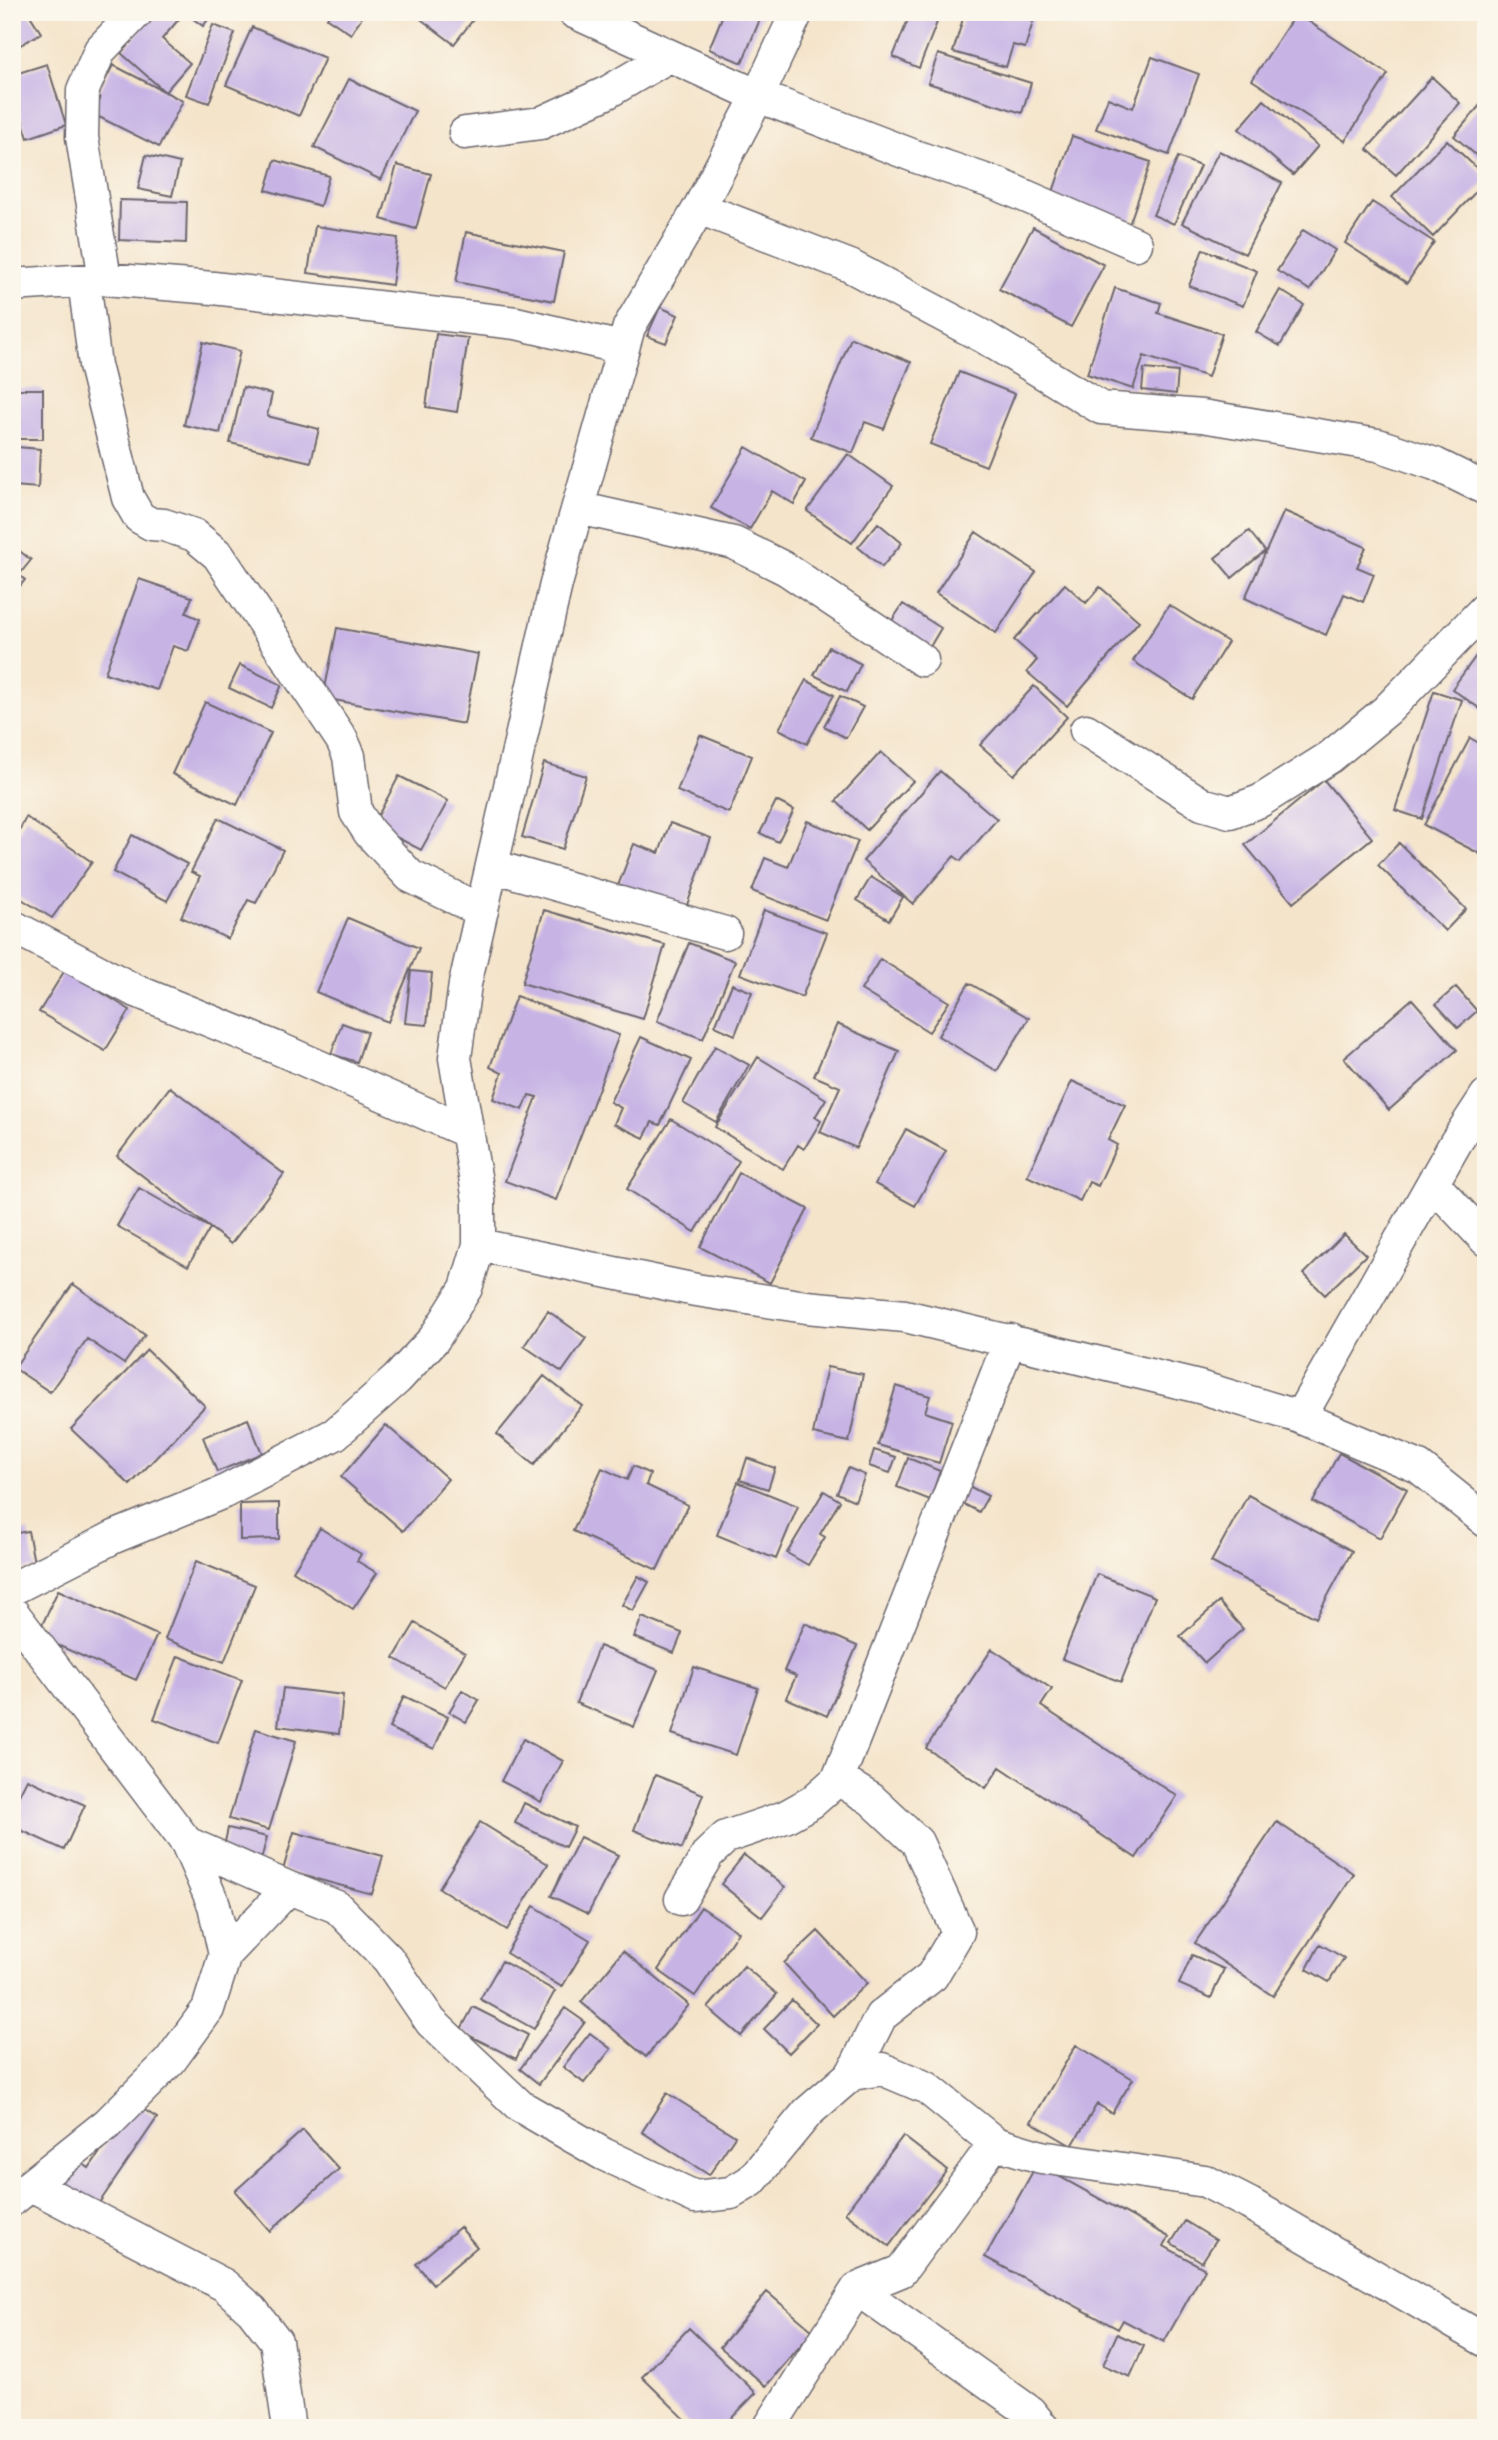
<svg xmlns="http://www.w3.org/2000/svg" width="1498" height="2440" font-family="Delius,sans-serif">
<rect width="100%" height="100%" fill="#fbf7ec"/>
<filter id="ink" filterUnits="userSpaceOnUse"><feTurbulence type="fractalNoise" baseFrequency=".0143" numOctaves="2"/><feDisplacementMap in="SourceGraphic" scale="14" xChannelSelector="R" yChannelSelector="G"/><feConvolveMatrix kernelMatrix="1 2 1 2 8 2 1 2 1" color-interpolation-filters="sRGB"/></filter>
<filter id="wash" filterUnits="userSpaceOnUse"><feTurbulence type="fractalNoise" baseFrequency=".00686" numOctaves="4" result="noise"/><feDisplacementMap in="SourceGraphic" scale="28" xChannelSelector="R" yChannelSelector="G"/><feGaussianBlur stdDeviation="1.57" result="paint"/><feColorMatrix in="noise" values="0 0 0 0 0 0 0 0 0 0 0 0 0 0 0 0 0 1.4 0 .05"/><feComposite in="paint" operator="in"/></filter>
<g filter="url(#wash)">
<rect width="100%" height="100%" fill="#f4e4ca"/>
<g id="blocks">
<path fill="#c7b4e5" d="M 14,12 L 28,12 L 41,33 L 12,50 L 12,13 Z
M 156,12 L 171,12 L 179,19 L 162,39 L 190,63 L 165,92 L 121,53 Z
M 184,12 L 214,12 L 203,26 Z
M 331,12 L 365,12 L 351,34 L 327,18 Z
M 416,12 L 479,12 L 454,44 L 414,14 Z
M 724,12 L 763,12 L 742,63 L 709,49 Z
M 911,12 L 941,12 L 919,68 L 893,57 Z
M 965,12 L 1036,12 L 1025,48 L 1013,45 L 1006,67 L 953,52 Z
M 1296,13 L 1388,74 L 1345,141 L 1252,80 Z
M 213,25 L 235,33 L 209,103 L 186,95 Z
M 252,27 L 325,58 L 299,116 L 226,85 Z
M 938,54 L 1031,83 L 1022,113 L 928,83 Z
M 1152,57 L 1199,74 L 1169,155 L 1096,129 L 1108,98 L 1133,108 Z
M 47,64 L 66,125 L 28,138 L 12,88 L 12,75 Z
M 113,65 L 183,101 L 159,147 L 89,112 Z
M 1432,77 L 1460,103 L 1396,175 L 1367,149 Z
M 349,79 L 415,111 L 381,180 L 314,147 Z
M 1486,98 L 1486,164 L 1454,136 Z
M 1264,100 L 1318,146 L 1293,175 L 1239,129 Z
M 1072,136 L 1151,162 L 1129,225 L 1051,198 Z
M 1447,140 L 1486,177 L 1486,181 L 1433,237 L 1392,197 Z
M 1219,151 L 1282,183 L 1245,254 L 1182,223 Z
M 146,155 L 180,163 L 172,196 L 138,189 Z
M 1178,157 L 1200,166 L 1174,224 L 1153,215 Z
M 275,160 L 329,176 L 320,206 L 266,190 Z
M 397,165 L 431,174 L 416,229 L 381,219 Z
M 120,200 L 187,202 L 186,243 L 119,240 Z
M 1372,202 L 1434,242 L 1407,283 L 1345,243 Z
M 315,226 L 398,238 L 392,285 L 308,273 Z
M 1033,227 L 1104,265 L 1071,327 L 999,289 Z
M 1303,230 L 1335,250 L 1310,290 L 1277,271 Z
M 466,232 L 564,252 L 554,301 L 456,282 Z
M 1203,249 L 1257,271 L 1243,306 L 1189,286 Z
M 1115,288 L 1161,303 L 1158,313 L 1222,334 L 1208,377 L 1144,356 L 1133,389 L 1087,374 Z
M 1280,290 L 1304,305 L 1280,346 L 1256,332 Z
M 660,307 L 678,315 L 666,343 L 647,336 Z
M 436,334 L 468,338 L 457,412 L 426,407 Z
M 851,338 L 911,362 L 884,429 L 865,422 L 853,453 L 811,437 Z
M 203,342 L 240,351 L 220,433 L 184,425 Z
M 1144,369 L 1178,372 L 1176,394 L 1142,390 Z
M 959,372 L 1015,394 L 986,466 L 930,444 Z
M 243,387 L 272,394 L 267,416 L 319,429 L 311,462 L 230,443 Z
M 12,389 L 43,389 L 43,439 L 12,439 Z
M 17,447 L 40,449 L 38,488 L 14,486 Z
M 746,447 L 806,482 L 794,504 L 772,491 L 750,529 L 711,508 Z
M 1486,449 L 1486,474 L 1476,470 Z
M 848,454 L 893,486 L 852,543 L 807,511 Z
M 1284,511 L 1366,547 L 1357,567 L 1374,574 L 1363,602 L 1344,594 L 1326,635 L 1245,598 Z
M 878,523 L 902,543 L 882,567 L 858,547 Z
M 1249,531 L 1265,551 L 1232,578 L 1215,558 Z
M 976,532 L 1036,572 L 996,633 L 936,593 Z
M 12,545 L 31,560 L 19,575 L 25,580 L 12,596 Z
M 139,579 L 192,597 L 186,613 L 200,619 L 188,651 L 173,646 L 157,690 L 105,673 Z
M 1065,584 L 1086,603 L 1100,587 L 1139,621 L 1067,706 L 1027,672 L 1037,660 L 1014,640 Z
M 903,604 L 941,628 L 928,650 L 889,625 Z
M 1169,605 L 1228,642 L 1192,699 L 1133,661 Z
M 337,628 L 478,654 L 464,724 L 323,698 Z
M 829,647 L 861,664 L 847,692 L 814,675 Z
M 1481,649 L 1486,652 L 1486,713 L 1452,689 Z
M 240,665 L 282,685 L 271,708 L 229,688 Z
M 806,680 L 834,695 L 807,744 L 779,729 Z
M 1034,686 L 1067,717 L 1014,775 L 980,745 Z
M 1434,691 L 1462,700 L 1422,819 L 1395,810 Z
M 840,696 L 863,707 L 846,738 L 824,726 Z
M 205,702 L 271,733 L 237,805 L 172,774 Z
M 700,735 L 752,756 L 729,813 L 677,791 Z
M 1470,738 L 1486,747 L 1486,857 L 1424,825 Z
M 881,752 L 913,781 L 867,830 L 836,801 Z
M 544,763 L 586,776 L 563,849 L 522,837 Z
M 940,771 L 997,819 L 961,861 L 954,856 L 913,904 L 863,861 Z
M 399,776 L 448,801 L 421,850 L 373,825 Z
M 1324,780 L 1372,838 L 1293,903 L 1245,845 Z
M 776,801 L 794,810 L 778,842 L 760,833 Z
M 26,817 L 92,862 L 52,918 L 12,893 L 12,845 Z
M 218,818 L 283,850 L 256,903 L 248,900 L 228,939 L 181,917 L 200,876 L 191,872 Z
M 807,821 L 858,841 L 826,920 L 752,891 L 765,858 L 788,867 Z
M 670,823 L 711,838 L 683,916 L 616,891 L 634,844 L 659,853 Z
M 132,835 L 187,864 L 167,901 L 113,872 Z
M 1399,843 L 1466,909 L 1445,931 L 1378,865 Z
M 871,877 L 903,897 L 889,920 L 857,900 Z
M 544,910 L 665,945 L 643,1019 L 522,983 Z
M 764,910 L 827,933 L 802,997 L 740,974 Z
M 348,918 L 419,948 L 388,1022 L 316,992 Z
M 689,943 L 735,961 L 703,1039 L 657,1021 Z
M 880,959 L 949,1002 L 929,1032 L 861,990 Z
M 65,970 L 130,1010 L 105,1051 L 39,1012 Z
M 411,971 L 432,973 L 427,1025 L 405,1023 Z
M 969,983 L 1029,1018 L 997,1071 L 938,1036 Z
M 732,984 L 752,992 L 735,1035 L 715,1026 Z
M 1456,987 L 1477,1011 L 1458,1028 L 1436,1004 Z
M 516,996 L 619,1035 L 556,1200 L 505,1181 L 537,1097 L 529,1095 L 523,1110 L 493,1099 L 502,1073 L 490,1067 Z
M 1412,999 L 1457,1050 L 1389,1110 L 1344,1058 Z
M 342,1023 L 367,1032 L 357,1062 L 331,1054 Z
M 837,1024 L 899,1051 L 856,1148 L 820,1132 L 840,1087 L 814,1076 Z
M 641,1037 L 691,1060 L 660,1125 L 652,1122 L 644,1138 L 614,1124 L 621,1108 L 610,1102 Z
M 715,1046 L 749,1065 L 716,1122 L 683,1103 Z
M 758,1057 L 826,1099 L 815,1117 L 821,1121 L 804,1149 L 798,1145 L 783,1169 L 715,1127 Z
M 1072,1081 L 1125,1105 L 1108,1140 L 1117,1145 L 1098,1186 L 1089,1182 L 1080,1201 L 1027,1176 Z
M 170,1087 L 284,1174 L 231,1244 L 117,1156 Z
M 671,1119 L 739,1161 L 695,1232 L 627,1189 Z
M 906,1129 L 946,1151 L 915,1206 L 875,1184 Z
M 739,1173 L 808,1209 L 770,1283 L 700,1247 Z
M 139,1188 L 210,1228 L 188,1266 L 117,1226 Z
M 1344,1234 L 1366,1255 L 1325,1295 L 1304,1274 Z
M 73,1284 L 145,1335 L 124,1364 L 87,1339 L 50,1392 L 14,1368 Z
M 548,1311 L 586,1338 L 562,1372 L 524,1346 Z
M 147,1350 L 205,1406 L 130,1485 L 71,1429 Z
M 827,1367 L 863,1374 L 849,1442 L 813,1434 Z
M 544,1376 L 582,1406 L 534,1465 L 497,1434 Z
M 896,1386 L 930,1396 L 925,1412 L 952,1421 L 939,1463 L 878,1445 Z
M 248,1419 L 262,1453 L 217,1472 L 203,1437 Z
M 386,1425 L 448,1479 L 403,1531 L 341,1477 Z
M 874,1450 L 896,1457 L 890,1473 L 869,1466 Z
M 1339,1453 L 1407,1489 L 1380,1538 L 1313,1502 Z
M 747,1458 L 775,1468 L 768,1489 L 740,1480 Z
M 908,1458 L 940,1471 L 930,1500 L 897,1487 Z
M 633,1466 L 650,1474 L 646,1485 L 688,1505 L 657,1570 L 573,1531 L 602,1468 L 627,1480 Z
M 848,1468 L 865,1475 L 855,1501 L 837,1493 Z
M 738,1482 L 798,1506 L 776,1559 L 717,1535 Z
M 963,1483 L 988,1496 L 979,1512 L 954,1499 Z
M 824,1491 L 840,1501 L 820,1534 L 825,1537 L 808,1565 L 787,1553 Z
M 1248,1495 L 1352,1551 L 1316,1618 L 1211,1562 Z
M 279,1503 L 279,1539 L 240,1540 L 240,1504 Z
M 320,1528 L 361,1554 L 357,1561 L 377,1573 L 353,1609 L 293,1571 Z
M 28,1531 L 35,1568 L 12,1572 L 12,1534 Z
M 196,1561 L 255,1585 L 224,1662 L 165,1639 Z
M 1097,1574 L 1155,1597 L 1121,1682 L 1062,1659 Z
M 638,1576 L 649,1582 L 633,1611 L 622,1605 Z
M 58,1590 L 157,1635 L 136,1680 L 37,1636 Z
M 1219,1602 L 1243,1629 L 1205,1663 L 1180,1636 Z
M 642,1617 L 682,1633 L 674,1653 L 634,1637 Z
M 415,1623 L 465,1653 L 445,1687 L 394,1658 Z
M 805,1623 L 857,1646 L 827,1716 L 786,1698 L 796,1676 L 784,1671 Z
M 599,1646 L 658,1670 L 634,1727 L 576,1703 Z
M 992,1649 L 1052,1689 L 1041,1706 L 1177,1796 L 1136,1858 L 1000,1767 L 986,1788 L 926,1748 Z
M 178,1656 L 242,1680 L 218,1743 L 154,1719 Z
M 694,1667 L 758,1688 L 736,1755 L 672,1734 Z
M 283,1688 L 343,1695 L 339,1734 L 278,1726 Z
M 462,1690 L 479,1700 L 466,1722 L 449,1712 Z
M 404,1696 L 448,1717 L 434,1749 L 389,1728 Z
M 256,1729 L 296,1741 L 269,1830 L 229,1819 Z
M 523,1739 L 563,1761 L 541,1802 L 501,1781 Z
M 655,1775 L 703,1794 L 682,1849 L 634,1830 Z
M 27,1779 L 85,1805 L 64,1850 L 12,1826 L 12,1809 Z
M 524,1803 L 575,1827 L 565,1847 L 515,1823 Z
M 480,1822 L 548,1864 L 507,1930 L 439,1888 Z
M 1277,1822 L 1354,1874 L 1273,1996 L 1195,1943 Z
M 228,1828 L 267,1837 L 260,1864 L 222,1856 Z
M 294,1832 L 383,1856 L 372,1894 L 283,1870 Z
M 580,1837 L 618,1855 L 588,1914 L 551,1896 Z
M 744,1855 L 785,1887 L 762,1917 L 721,1884 Z
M 534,1906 L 590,1940 L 562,1987 L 506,1953 Z
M 701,1907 L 738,1932 L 695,1996 L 658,1970 Z
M 818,1931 L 867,1983 L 833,2016 L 784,1963 Z
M 1320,1944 L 1344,1958 L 1329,1982 L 1307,1969 Z
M 623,1951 L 689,2005 L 646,2057 L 581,2002 Z
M 1192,1955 L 1224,1969 L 1211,1998 L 1179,1984 Z
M 502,1961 L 555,1991 L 534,2029 L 480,1999 Z
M 744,1966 L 777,1994 L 741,2036 L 708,2008 Z
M 792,2000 L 817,2024 L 789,2053 L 764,2029 Z
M 473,2007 L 528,2035 L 516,2059 L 460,2031 Z
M 565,2008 L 585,2022 L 539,2084 L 520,2069 Z
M 590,2033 L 611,2049 L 584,2083 L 563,2067 Z
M 1076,2045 L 1133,2079 L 1112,2113 L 1097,2104 L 1072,2146 L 1031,2122 Z
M 667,2093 L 735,2136 L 709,2175 L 642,2132 Z
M 134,2103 L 157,2118 L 95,2209 L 59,2186 L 77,2160 L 89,2168 Z
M 303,2130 L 339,2169 L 270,2231 L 235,2191 Z
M 903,2136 L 947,2170 L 889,2246 L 845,2213 Z
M 1037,2164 L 1169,2237 L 1164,2246 L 1205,2269 L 1164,2342 L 1123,2320 L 1118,2329 L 985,2257 Z
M 1185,2221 L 1216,2240 L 1202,2262 L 1171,2243 Z
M 460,2227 L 477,2247 L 433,2284 L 416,2264 Z
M 767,2292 L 813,2331 L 766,2386 L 720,2347 Z
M 689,2328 L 756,2393 L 722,2428 L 694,2428 L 642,2377 Z
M 1117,2334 L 1144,2346 L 1130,2377 L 1103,2365 Z"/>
</g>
</g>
<g filter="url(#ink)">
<use href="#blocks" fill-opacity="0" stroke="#6c666d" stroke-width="2"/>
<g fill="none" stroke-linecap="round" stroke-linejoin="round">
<g stroke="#6c666d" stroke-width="35">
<path id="street" d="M 574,12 L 758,96 L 917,157 L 1000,185 L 1136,244
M 465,133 L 541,123 L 608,92 L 669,56
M 699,208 L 850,266 L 984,337 L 1101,408 L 1202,416 L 1378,445 L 1435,464 L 1486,489
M 105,279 L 82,137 L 83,90 L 100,50 L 137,12
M 84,281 L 95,365 L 128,498 L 139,517 L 151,524 L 164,525 L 194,535 L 218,555 L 342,740 L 349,756 L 356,812 L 369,832 L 410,876 L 482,911
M 12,285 L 105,279 L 213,288 L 516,323 L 622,348
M 578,508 L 734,543 L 786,569 L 922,660
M 1086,730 L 1202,804 L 1230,812 L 1260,801 L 1330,757 L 1387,710 L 1486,608
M 492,866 L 725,933
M 12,926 L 134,990 L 277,1048 L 466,1131
M 1433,1184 L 1486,1240
M 479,1245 L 696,1290 L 806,1307 L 905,1316 L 1199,1387 L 1300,1417 L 1419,1467 L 1486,1521
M 1300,1417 L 1456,1142 L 1486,1096
M 12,1589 L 114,1537 L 224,1492 L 335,1434 L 397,1379 L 434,1339 L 466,1288 L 479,1245 L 479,1200 L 455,1058 L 465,984 L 556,584 L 629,327 L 699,208 L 758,96 L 797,12
M 12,1612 L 187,1843 L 214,1905 L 225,1955
M 187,1843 L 289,1888 L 337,1907 L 388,1959 L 431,2022 L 520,2106 L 603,2154 L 695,2197 L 731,2193 L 751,2181 L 808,2112 L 852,2074 L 881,2016 L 932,1976 L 958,1932 L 917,1842 L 871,1799 L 838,1779
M 681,1899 L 708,1854 L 726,1837 L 785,1817 L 812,1802 L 838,1779 L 1010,1340
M 852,2074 L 882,2069 L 927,2088 L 995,2143 L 1041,2157 L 1205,2181 L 1250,2204 L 1486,2341
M 995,2143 L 901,2271 L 857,2289 L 1030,2412 L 1043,2428
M 31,2185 L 224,2285 L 252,2310 L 276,2341 L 289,2428
M 12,2200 L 107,2124 L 170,2061 L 208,2009 L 225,1955 L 289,1888
M 769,2428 L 857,2289"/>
</g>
<use href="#street" stroke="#fff" stroke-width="32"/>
</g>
</g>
<rect width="1498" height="2440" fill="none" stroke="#fbf7ec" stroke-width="42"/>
</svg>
